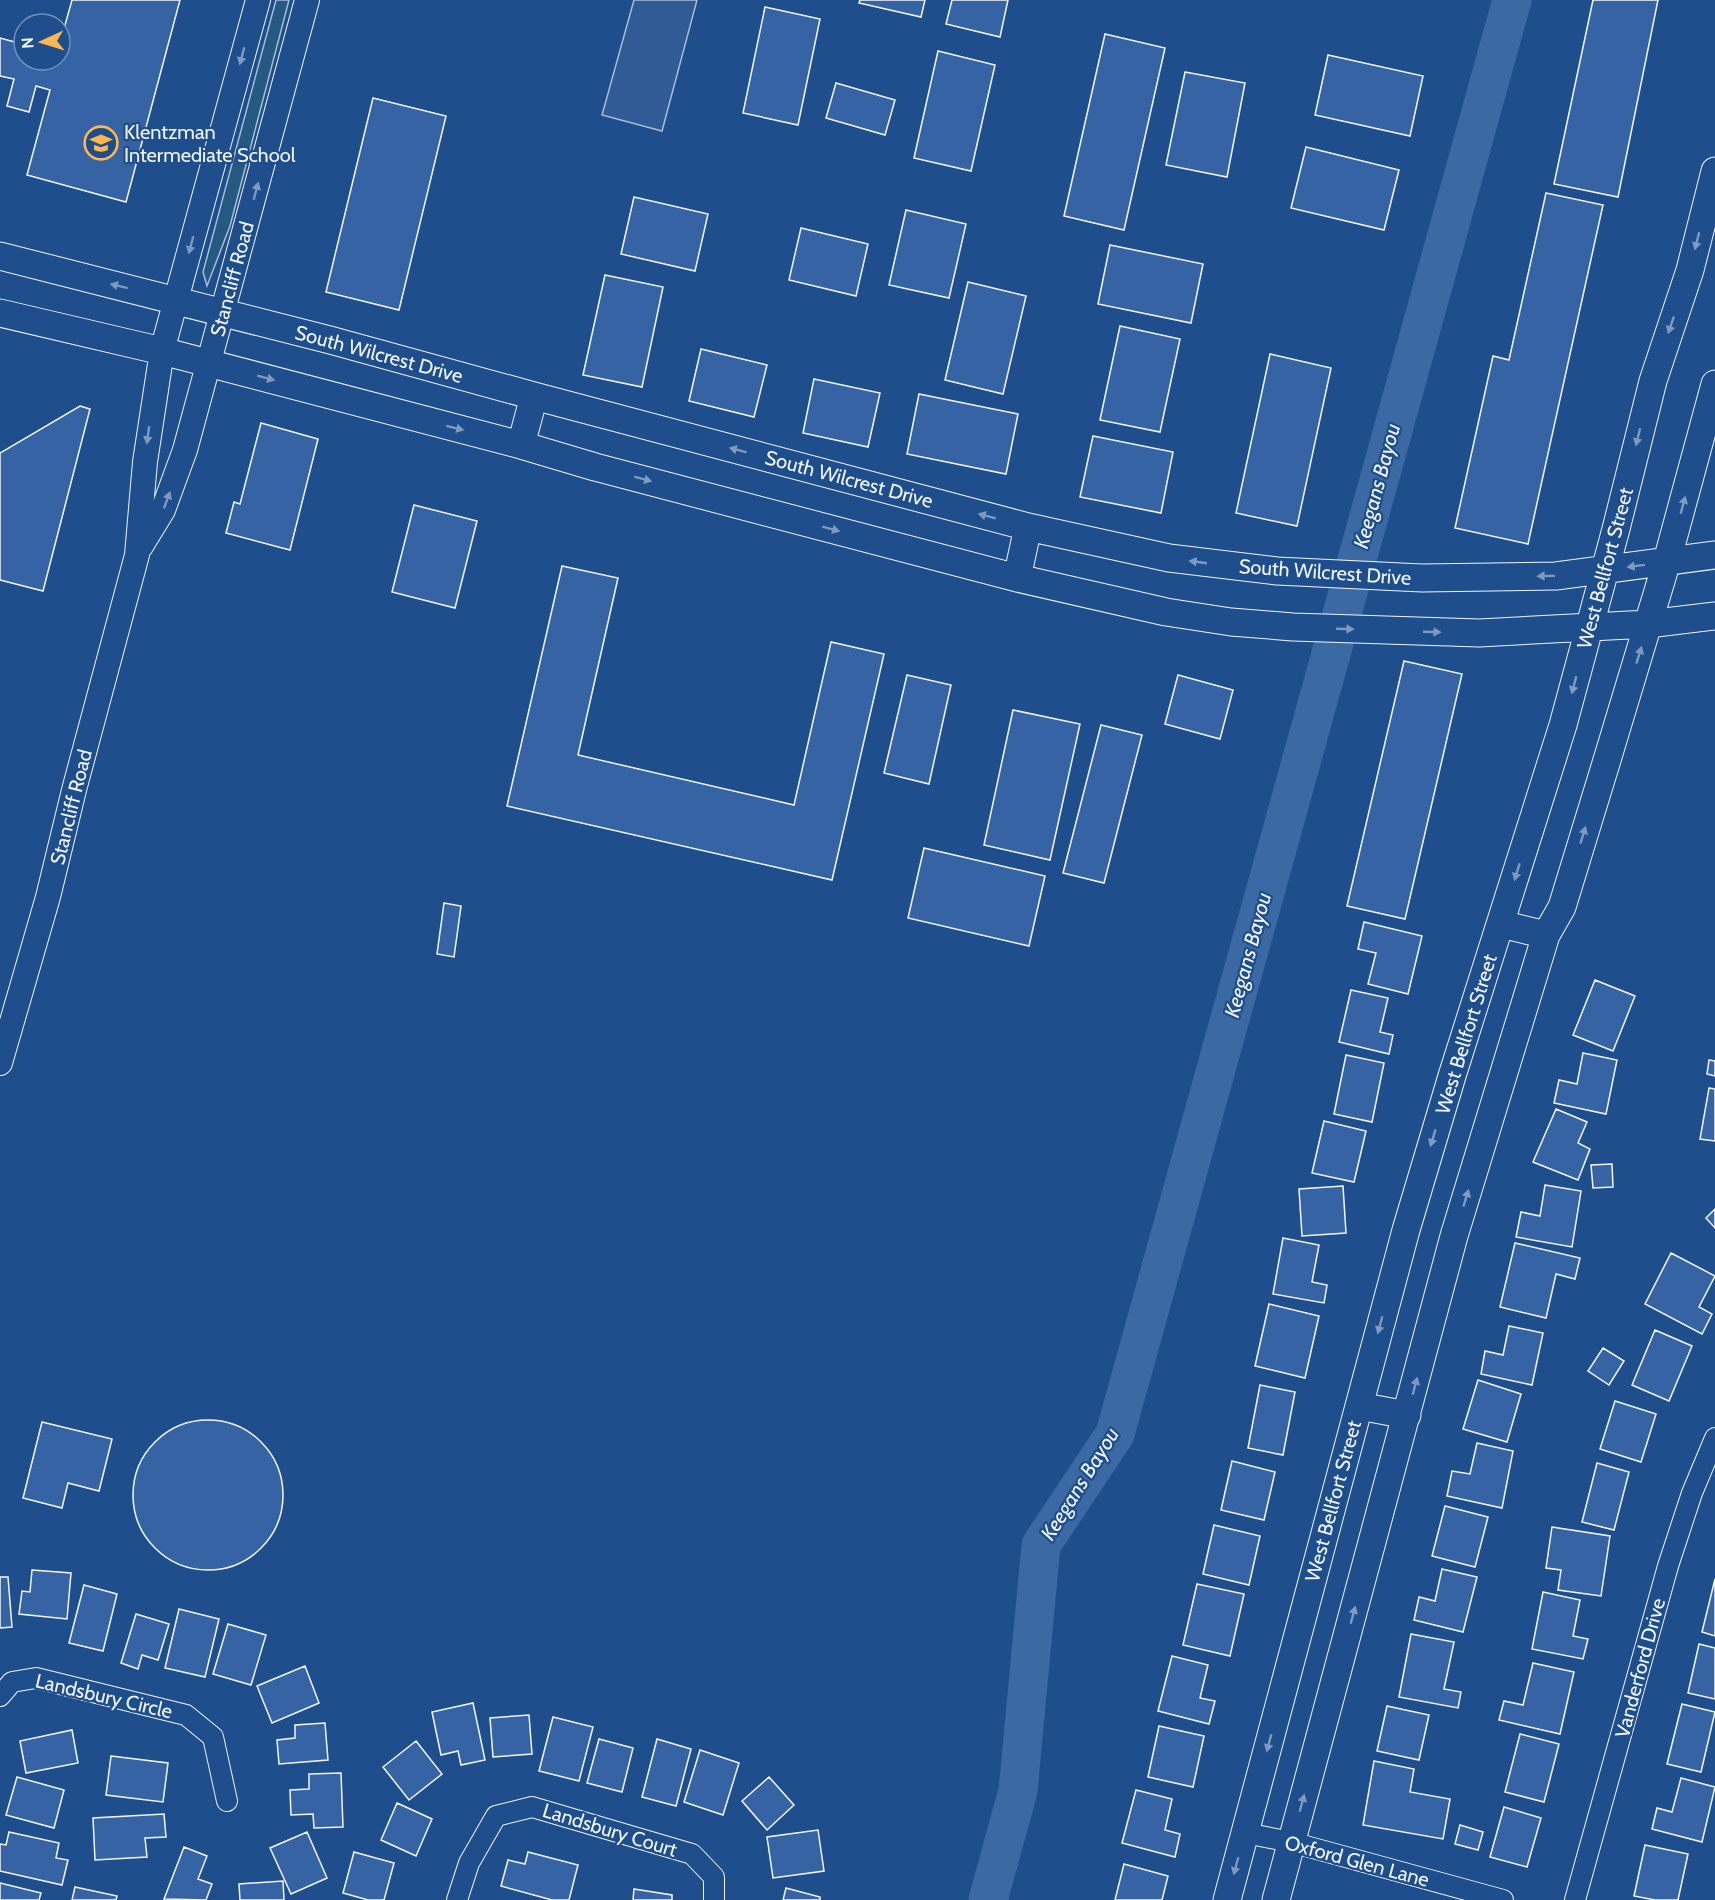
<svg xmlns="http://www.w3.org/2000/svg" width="1715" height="1900" font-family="Cabin,sans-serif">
<rect width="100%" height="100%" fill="#1f4e8c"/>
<path fill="#245a82" stroke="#a8bbd7" stroke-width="1.5" d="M 276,0 L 289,0 L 230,226 L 207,286 L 203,272 Z"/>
<path fill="#305b95" stroke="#a8bbd7" stroke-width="1.5" d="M 634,0 L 697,0 L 662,131 L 602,115 Z"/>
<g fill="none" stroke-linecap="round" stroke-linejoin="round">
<path stroke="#3b69a3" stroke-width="39" d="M 988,1900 L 1018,1791 L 1041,1545 L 1115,1434 L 1512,0"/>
</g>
<path fill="#3563a3" stroke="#f2f6ff" stroke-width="1.5" d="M 72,0 L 180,0 L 126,202 L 27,175 L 50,90 L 36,86 L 29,112 L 7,106 L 14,79 L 0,76 L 0,38 L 22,44 L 24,36 L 24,60 L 40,60 L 40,62 L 54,66 L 55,60 L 60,60 L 60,43 Z
M 860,0 L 925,0 L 921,17 L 859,3 Z
M 952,0 L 1008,0 L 1000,37 L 946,24 Z
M 1593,0 L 1658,0 L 1618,197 L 1554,184 Z
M 765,7 L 820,19 L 798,125 L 743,113 Z
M 1105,34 L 1165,48 L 1124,230 L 1064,216 Z
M 938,51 L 995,65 L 971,171 L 914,158 Z
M 1328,55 L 1423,76 L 1410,136 L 1315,115 Z
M 1185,72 L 1245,83 L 1227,177 L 1166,165 Z
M 836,83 L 895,100 L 885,135 L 826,118 Z
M 373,98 L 446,116 L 399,310 L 326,292 Z
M 1306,147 L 1399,170 L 1384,230 L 1291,208 Z
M 1546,193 L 1603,205 L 1528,544 L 1455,528 L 1493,356 L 1509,360 Z
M 634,197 L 708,214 L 695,271 L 621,254 Z
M 906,210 L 966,224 L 949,298 L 889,285 Z
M 801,228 L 868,244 L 856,296 L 789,280 Z
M 1110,245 L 1203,264 L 1191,323 L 1098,304 Z
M 605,275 L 663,287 L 642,387 L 583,375 Z
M 968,282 L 1026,296 L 1003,394 L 945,380 Z
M 1120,326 L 1180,339 L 1160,432 L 1100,420 Z
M 701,349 L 767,365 L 754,417 L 689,401 Z
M 1270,354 L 1331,368 L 1297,526 L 1236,513 Z
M 814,379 L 880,393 L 868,447 L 803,433 Z
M 919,394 L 1018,414 L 1006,474 L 907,454 Z
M 80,406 L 90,409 L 43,591 L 0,580 L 0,453 Z
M 261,423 L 318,439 L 290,550 L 226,533 L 234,502 L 240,504 Z
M 1093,436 L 1173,452 L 1161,513 L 1080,497 Z
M 414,505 L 477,521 L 455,608 L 392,592 Z
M 562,566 L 618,578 L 578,755 L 794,805 L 831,642 L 884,654 L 832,880 L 507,806 Z
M 1404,661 L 1462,674 L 1405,919 L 1347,906 Z
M 907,675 L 951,685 L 929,784 L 884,773 Z
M 1178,675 L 1233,690 L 1220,739 L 1165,724 Z
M 1013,710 L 1080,724 L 1050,860 L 984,845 Z
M 1101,725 L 1142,735 L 1104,883 L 1063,873 Z
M 924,848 L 1045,876 L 1029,946 L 908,918 Z
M 444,903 L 461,906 L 454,957 L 437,954 Z
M 1364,922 L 1422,936 L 1408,994 L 1368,984 L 1376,953 L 1358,949 Z
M 1595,980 L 1635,996 L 1613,1051 L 1573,1035 Z
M 1351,990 L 1388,998 L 1380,1032 L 1393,1035 L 1389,1054 L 1339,1042 Z
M 1583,1053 L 1617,1060 L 1606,1114 L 1554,1103 L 1559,1080 L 1577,1084 Z
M 1346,1055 L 1384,1063 L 1372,1122 L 1334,1114 Z
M 1709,1060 L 1715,1061 L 1715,1076 L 1707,1074 Z
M 1709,1088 L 1715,1089 L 1715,1141 L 1700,1139 Z
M 1556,1109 L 1587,1122 L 1578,1143 L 1590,1149 L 1578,1180 L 1533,1162 Z
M 1324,1121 L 1366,1131 L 1354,1182 L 1312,1173 Z
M 1612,1164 L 1613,1187 L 1593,1188 L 1591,1165 Z
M 1545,1185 L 1581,1191 L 1572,1247 L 1516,1237 L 1521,1212 L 1540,1216 Z
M 1343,1186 L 1346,1233 L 1302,1236 L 1299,1189 Z
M 1715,1209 L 1715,1228 L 1706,1218 Z
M 1283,1238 L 1319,1245 L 1312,1282 L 1327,1285 L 1324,1303 L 1273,1294 Z
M 1515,1243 L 1580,1258 L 1575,1279 L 1556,1274 L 1546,1318 L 1500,1307 Z
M 1671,1253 L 1715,1276 L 1699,1307 L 1712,1314 L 1702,1334 L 1645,1304 Z
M 1269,1304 L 1319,1316 L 1305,1378 L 1255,1366 Z
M 1509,1326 L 1543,1333 L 1532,1385 L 1481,1374 L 1485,1351 L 1503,1355 Z
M 1655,1330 L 1692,1346 L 1669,1401 L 1632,1385 Z
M 1603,1348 L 1624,1361 L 1609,1385 L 1588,1371 Z
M 1478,1380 L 1521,1394 L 1507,1442 L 1463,1429 Z
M 1260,1385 L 1295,1392 L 1283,1455 L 1248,1448 Z
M 1615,1401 L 1656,1414 L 1641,1462 L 1600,1449 Z
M133 1495a75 75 0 1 1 150 0a75 75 0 1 1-150 0Z
M 42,1422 L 112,1439 L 99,1491 L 68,1483 L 62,1508 L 23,1498 Z
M 1477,1443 L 1513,1451 L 1502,1508 L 1447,1496 L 1452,1471 L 1470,1474 Z
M 1232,1461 L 1275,1472 L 1264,1520 L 1221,1510 Z
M 1597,1463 L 1629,1472 L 1614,1530 L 1582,1522 Z
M 1445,1506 L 1488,1517 L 1475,1567 L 1432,1556 Z
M 1214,1525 L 1260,1536 L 1249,1585 L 1203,1574 Z
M 1552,1527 L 1610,1536 L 1601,1596 L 1558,1590 L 1561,1570 L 1546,1568 Z
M 1442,1569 L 1477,1577 L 1463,1632 L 1414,1620 L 1419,1597 L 1435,1601 Z
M 32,1570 L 71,1573 L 67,1619 L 19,1614 L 22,1591 L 30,1592 Z
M 0,1577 L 8,1577 L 12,1627 L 0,1628 Z
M 1715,1579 L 1715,1636 L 1702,1632 Z
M 1197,1584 L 1244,1594 L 1230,1656 L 1183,1645 Z
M 84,1585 L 117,1594 L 103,1651 L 69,1643 Z
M 1543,1592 L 1580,1600 L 1573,1636 L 1588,1639 L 1583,1659 L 1532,1649 Z
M 179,1609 L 219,1619 L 205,1677 L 165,1668 Z
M 136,1614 L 169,1624 L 158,1660 L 142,1655 L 138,1669 L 121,1663 Z
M 228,1624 L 266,1635 L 251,1685 L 213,1674 Z
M 1411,1634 L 1454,1642 L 1444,1689 L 1461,1692 L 1458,1708 L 1399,1697 Z
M 1699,1644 L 1715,1648 L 1715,1699 L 1688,1693 Z
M 1172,1656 L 1208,1665 L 1200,1698 L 1215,1701 L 1209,1724 L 1158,1711 Z
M 1533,1663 L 1574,1672 L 1560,1734 L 1499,1720 L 1504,1701 L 1523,1705 Z
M 305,1666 L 319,1703 L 272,1723 L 257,1686 Z
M 473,1703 L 485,1760 L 461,1765 L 458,1751 L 441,1755 L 432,1712 Z
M 1682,1704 L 1715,1712 L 1701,1772 L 1667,1764 Z
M 1387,1706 L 1429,1715 L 1419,1760 L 1377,1751 Z
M 529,1715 L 532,1754 L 493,1757 L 490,1718 Z
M 553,1717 L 593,1727 L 579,1781 L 539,1771 Z
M 325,1723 L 328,1760 L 279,1764 L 277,1740 L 295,1738 L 295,1725 Z
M 1159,1726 L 1204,1736 L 1193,1787 L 1148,1777 Z
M 72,1730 L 78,1763 L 26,1773 L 20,1741 Z
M 1520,1734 L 1559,1744 L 1544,1802 L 1505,1792 Z
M 599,1739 L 633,1748 L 622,1792 L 587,1783 Z
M 657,1739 L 691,1749 L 676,1806 L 642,1797 Z
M 416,1741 L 442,1774 L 409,1800 L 383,1767 Z
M 700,1750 L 739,1763 L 723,1815 L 684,1802 Z
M 111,1756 L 168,1763 L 163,1802 L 106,1795 Z
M 1374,1761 L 1414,1769 L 1410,1792 L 1450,1799 L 1443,1839 L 1363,1825 Z
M 341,1773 L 343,1827 L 314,1828 L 313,1814 L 291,1815 L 290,1790 L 309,1789 L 309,1774 Z
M 17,1777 L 64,1790 L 54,1828 L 6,1815 Z
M 769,1777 L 794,1805 L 767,1830 L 742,1801 Z
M 1681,1778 L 1715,1787 L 1702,1842 L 1652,1829 L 1657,1808 L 1672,1812 Z
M 1136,1790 L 1172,1799 L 1165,1830 L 1180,1834 L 1175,1857 L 1122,1843 Z
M 397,1803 L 432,1819 L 416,1856 L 381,1840 Z
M 1504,1807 L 1541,1818 L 1527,1867 L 1490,1857 Z
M 164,1814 L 166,1837 L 145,1838 L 147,1857 L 95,1860 L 93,1818 Z
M 1460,1825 L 1483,1832 L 1478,1850 L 1455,1844 Z
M 818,1830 L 824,1871 L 773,1878 L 767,1837 Z
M 9,1832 L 59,1843 L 56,1858 L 68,1860 L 62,1885 L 0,1871 L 0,1844 L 6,1845 Z
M 307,1832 L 327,1878 L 291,1894 L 270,1848 Z
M 1645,1845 L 1688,1854 L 1678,1900 L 1655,1900 L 1634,1896 Z
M 184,1847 L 207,1856 L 198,1879 L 212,1884 L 206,1900 L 164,1899 Z
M 354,1852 L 394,1863 L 384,1900 L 368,1900 L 343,1893 Z
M 528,1852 L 578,1865 L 569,1900 L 552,1900 L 501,1886 L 508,1860 L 525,1864 Z
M 1124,1864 L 1168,1876 L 1162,1900 L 1115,1900 Z
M 283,1881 L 284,1900 L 240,1900 L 239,1884 Z
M 0,1883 L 41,1893 L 39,1900 L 0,1900 Z
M 75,1887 L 117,1896 L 116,1900 L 72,1900 Z
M 786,1888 L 820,1897 L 820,1900 L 783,1900 Z
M 634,1889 L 672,1895 L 672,1900 L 633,1900 Z"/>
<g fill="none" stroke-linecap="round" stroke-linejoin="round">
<g stroke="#f2f6ff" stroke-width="22">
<path id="minor" d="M 0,1696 L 12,1682 L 36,1678 L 186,1715 L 213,1737 L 227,1801
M 1245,1833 L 1291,1842 L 1503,1900
M 457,1900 L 469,1863 L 496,1816 L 532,1807 L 692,1854 L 714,1877 L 714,1900
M 1575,1900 L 1668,1566 L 1692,1493 L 1715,1438"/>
</g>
<g stroke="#f2f6ff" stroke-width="26">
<path id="tertiary" d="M 141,546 L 163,510 L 185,450 L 307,0
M 0,1063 L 48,897 L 74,790 L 137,555 L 145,462 L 162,351 L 258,0"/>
</g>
<g stroke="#f2f6ff" stroke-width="29">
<path id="secondary" d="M 0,256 L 330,340 L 534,396 L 1028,527 L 1169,558 L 1277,571 L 1422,578 L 1556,576 L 1715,555
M 0,313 L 162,351 L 521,445 L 595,467 L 1017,578 L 1166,612 L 1231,622 L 1293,627 L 1479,633 L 1648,624 L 1715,616
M 521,445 L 534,396
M 1017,578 L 1028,527
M 1501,924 L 1546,935
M 1359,1406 L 1407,1415
M 1227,1900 L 1406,1230 L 1452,1076 L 1563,725 L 1616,529 L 1653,381 L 1690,270 L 1715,171
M 1276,1900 L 1454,1236 L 1546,935 L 1562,907 L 1607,760 L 1667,561 L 1715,384"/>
</g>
<use href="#minor" stroke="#1f4e8c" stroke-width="20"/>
<use href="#tertiary" stroke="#1f4e8c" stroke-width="24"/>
<use href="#secondary" stroke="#1f4e8c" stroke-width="27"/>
</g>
<defs><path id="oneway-solid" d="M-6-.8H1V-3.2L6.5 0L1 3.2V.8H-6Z" transform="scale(1.5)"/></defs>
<g fill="#7e9ac0">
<use href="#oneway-solid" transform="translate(242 56) rotate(105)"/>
<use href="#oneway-solid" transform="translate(256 191) rotate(-75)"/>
<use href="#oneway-solid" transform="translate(1697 241) rotate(104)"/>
<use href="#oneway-solid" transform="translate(191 245) rotate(105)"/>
<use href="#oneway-solid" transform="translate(119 286) rotate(-166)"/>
<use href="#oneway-solid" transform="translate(1671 325) rotate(109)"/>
<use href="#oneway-solid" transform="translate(266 378) rotate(15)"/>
<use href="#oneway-solid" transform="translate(455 428) rotate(14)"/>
<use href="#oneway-solid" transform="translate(148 435) rotate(98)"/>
<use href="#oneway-solid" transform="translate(1638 437) rotate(104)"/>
<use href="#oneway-solid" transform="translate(738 450) rotate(-165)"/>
<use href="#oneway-solid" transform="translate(643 479) rotate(15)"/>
<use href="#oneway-solid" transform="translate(167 500) rotate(-70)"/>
<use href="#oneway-solid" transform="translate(1683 505) rotate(-75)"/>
<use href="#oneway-solid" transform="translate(987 516) rotate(-165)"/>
<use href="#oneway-solid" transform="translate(831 529) rotate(15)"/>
<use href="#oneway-solid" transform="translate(1198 562) rotate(-172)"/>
<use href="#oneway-solid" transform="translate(1636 566) rotate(173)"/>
<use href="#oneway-solid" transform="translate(1546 576) rotate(179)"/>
<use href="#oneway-solid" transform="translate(1345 629) rotate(2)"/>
<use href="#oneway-solid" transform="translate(1432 632) rotate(2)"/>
<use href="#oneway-solid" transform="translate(1639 655) rotate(-73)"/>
<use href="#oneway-solid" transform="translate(1574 685) rotate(105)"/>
<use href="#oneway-solid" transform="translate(1583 835) rotate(-73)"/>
<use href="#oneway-solid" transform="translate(1517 872) rotate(107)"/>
<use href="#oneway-solid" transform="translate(1433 1138) rotate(107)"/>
<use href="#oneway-solid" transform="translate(1466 1198) rotate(-73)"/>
<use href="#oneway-solid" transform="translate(1380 1325) rotate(105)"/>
<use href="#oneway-solid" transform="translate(1415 1386) rotate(-75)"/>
<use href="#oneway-solid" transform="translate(1353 1615) rotate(-75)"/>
<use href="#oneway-solid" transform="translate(1269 1743) rotate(105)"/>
<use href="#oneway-solid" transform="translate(1302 1803) rotate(-75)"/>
<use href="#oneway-solid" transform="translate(1236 1866) rotate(105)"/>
</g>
<defs>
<g id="school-ring" transform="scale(1.725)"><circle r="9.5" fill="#1f4e8c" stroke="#ffb74d" stroke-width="1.5"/><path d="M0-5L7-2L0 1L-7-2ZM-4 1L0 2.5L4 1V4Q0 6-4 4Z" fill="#ffb74d"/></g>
</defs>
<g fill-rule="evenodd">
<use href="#school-ring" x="101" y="143"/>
</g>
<g text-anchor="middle" stroke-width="4.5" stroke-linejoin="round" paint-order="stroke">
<g font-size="20" fill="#f2f6ff" stroke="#1f4e8c" text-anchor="start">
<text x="124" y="139">Klentzman<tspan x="124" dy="23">Intermediate School</tspan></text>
</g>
<g font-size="20" fill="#f2f6ff" stroke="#1f4e8c">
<text transform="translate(232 279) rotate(-75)" y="7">Stancliff Road</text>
<text transform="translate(379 354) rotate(15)" y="7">South Wilcrest Drive</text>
<text transform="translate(849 479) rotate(15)" y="7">South Wilcrest Drive</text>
<text transform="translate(1605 568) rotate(-75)" y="7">West Bellfort Street</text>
<text transform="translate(1325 572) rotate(4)" y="7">South Wilcrest Drive</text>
<text transform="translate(71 807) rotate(-76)" y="7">Stancliff Road</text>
<text transform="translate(1466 1034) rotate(-73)" y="7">West Bellfort Street</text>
<text transform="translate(1333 1501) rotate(-75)" y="7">West Bellfort Street</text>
<text transform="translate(1640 1668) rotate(-75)" y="7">Vanderford Drive</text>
<text transform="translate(104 1696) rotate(13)" y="7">Landsbury Circle</text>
<text transform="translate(610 1830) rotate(17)" y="7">Landsbury Court</text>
<text transform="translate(1357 1861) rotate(15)" y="7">Oxford Glen Lane</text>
</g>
<g font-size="21" font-style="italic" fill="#f2f6ff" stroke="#1f4e8c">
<text transform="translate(1377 486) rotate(-75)" y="7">Keegans Bayou</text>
<text transform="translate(1248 955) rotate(-75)" y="7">Keegans Bayou</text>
<text transform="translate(1080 1484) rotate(-58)" y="7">Keegans Bayou</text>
</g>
</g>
<g transform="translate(42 42) rotate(266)"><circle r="28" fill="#1f4e8c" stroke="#7391ba" stroke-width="1.5"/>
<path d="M0-4.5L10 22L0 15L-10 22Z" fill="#ffb74d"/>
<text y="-9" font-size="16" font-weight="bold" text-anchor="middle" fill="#f2f6ff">N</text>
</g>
</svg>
